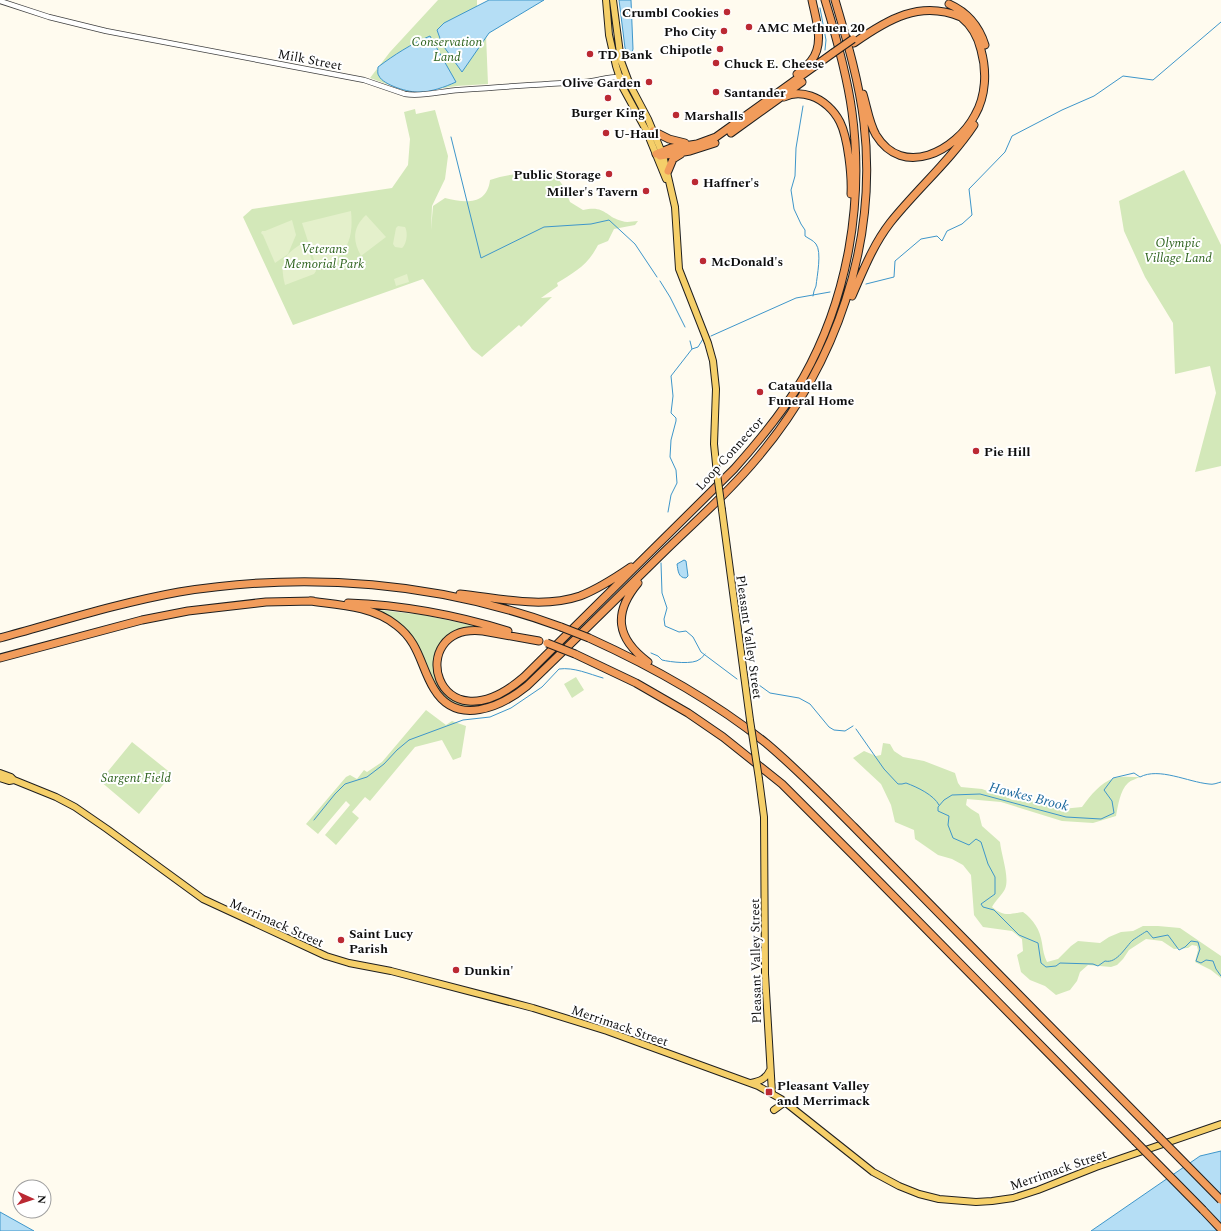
<svg xmlns="http://www.w3.org/2000/svg" width="1221" height="1231" font-family="Spectral,serif">
<rect width="100%" height="100%" fill="#fffbef"/>
<path fill="#d3e8b9" d="M 438,0 L 477,0 L 477,8 L 496,28 L 486,35 L 488,84 L 456,86 L 419,92 L 406,91 L 370,78 L 390,52 Z
M 415,109 L 416,114 L 435,110 L 448,156 L 445,179 L 432,206 L 431,230 L 433,206 L 445,198 C 464,203 487,206 490,180 C 511,173 534,171 556,176 L 564,187 L 570,202 L 583,210 C 606,205 605,217 622,221 C 627,223 633,221 638,221 L 635,225 L 614,229 L 608,241 L 598,245 C 588,265 575,272 557,283 L 558,286 L 541,298 L 552,297 L 521,327 L 519,325 L 482,357 L 472,349 L 423,279 L 293,325 L 243,217 L 252,209 L 392,188 L 408,165 L 410,139 L 404,112 Z
M 1184,170 L 1221,245 L 1221,466 L 1195,472 L 1216,393 L 1210,366 L 1175,374 L 1173,323 L 1145,277 L 1124,231 L 1119,201 Z
M 370,609 L 424,615 L 489,629 C 460,626 459,629 439,649 L 441,685 C 447,688 467,702 473,703 C 502,706 535,670 553,651 L 559,653 L 512,696 L 473,709 L 455,705 L 446,699 L 438,691 L 434,683 L 413,639 Z
M 576,677 L 584,690 L 572,698 L 564,684 Z
M 426,710 L 446,725 L 452,721 L 466,726 L 461,757 L 453,760 L 442,740 L 415,747 L 370,801 L 365,797 L 352,812 L 359,818 L 336,845 L 325,835 L 350,805 L 346,801 L 318,834 L 306,824 L 346,777 L 350,775 L 357,779 L 364,770 L 367,772 L 382,762 Z
M 132,742 L 172,774 L 139,814 L 100,781 Z
M 883,743 L 890,744 L 894,751 L 903,757 L 924,761 L 955,773 L 958,783 L 961,787 L 982,789 L 990,792 L 999,792 L 1012,800 L 1051,803 L 1062,809 L 1082,807 C 1091,795 1100,783 1114,778 C 1122,776 1132,777 1140,777 C 1136,779 1131,780 1128,783 C 1120,790 1118,806 1116,816 L 1093,823 L 1062,821 L 1001,802 L 967,799 L 966,805 L 971,809 L 979,814 L 982,826 L 1000,842 C 1001,854 1010,878 1005,889 C 1002,895 995,901 992,907 C 1004,917 1009,914 1023,912 C 1034,920 1040,930 1042,943 C 1043,950 1044,956 1047,962 L 1058,959 L 1071,946 L 1078,941 L 1100,943 L 1109,937 L 1121,932 L 1133,931 L 1143,926 L 1158,926 L 1180,928 L 1221,956 L 1221,978 L 1211,970 L 1195,962 L 1198,950 L 1197,946 L 1192,945 L 1188,948 L 1174,949 L 1162,941 L 1146,939 L 1129,950 L 1123,959 L 1117,965 L 1111,967 L 1088,965 L 1080,972 L 1077,981 L 1070,990 L 1056,995 L 1045,986 L 1030,980 L 1021,972 L 1017,955 L 1023,951 L 1022,939 L 1012,931 L 983,927 L 974,915 L 971,875 L 963,865 L 952,859 L 938,855 L 915,839 L 914,830 L 895,822 L 891,805 L 881,784 L 853,758 L 864,751 L 876,756 L 881,755 Z"/>
<path fill="#e4f0cb" d="M 351,211 C 354,241 346,257 317,269 L 302,223 Z
M 366,215 L 386,237 L 361,256 C 352,240 353,227 366,215 Z
M 292,220 L 296,235 L 288,254 L 275,263 L 263,235 L 261,233 L 262,231 L 265,231 Z
M 398,226 L 405,227 C 408,232 407,244 402,248 L 395,247 L 393,244 L 396,228 Z
M 305,242 L 316,271 L 314,274 L 285,285 C 279,261 284,254 305,242 Z
M 407,274 L 409,282 L 396,286 L 394,279 Z"/>
<path fill="#b5def5" stroke="#3e96ca" d="M 489,0 L 544,0 L 489,33 L 462,72 L 442,44 L 437,30 L 444,23 Z
M 619,0 L 631,0 L 633,49 L 631,56 L 630,56 L 625,48 Z
M 430,36 L 456,82 C 445,87 431,92 419,92 C 410,93 383,85 379,76 C 377,74 378,70 378,67 C 394,55 411,44 430,36 Z
M 684,560 L 686,561 L 688,576 L 686,578 C 678,578 678,570 677,564 Z
M 1221,1151 L 1221,1231 L 1091,1231 L 1200,1156 Z
M 0,1212 L 34,1231 L 0,1231 Z"/>
<g fill="none" stroke-linecap="round" stroke-linejoin="round">
<path stroke="#3e96ca" stroke-width="1" d="M 820,8 L 826,40 L 825,50
M 803,106 L 796,148 L 795,176 L 791,190 L 794,209 L 801,224 L 805,230 L 805,236 C 809,239 813,240 816,244 C 822,252 817,276 816,286 L 814,291 L 813,296
M 451,137 L 481,258 L 544,227 L 591,224 L 609,220 L 635,244 L 657,277
M 660,281 L 670,297 L 685,327
M 866,284 L 894,277 L 895,261 L 921,239 L 937,236 L 942,241 L 947,231 L 962,224 L 972,215 L 969,189 L 1005,152 L 1012,136 L 1062,110 L 1094,96 L 1123,76 L 1153,80 L 1221,22
M 711,336 L 796,298 L 830,292
M 692,349 L 698,347 L 703,339
M 668,512 L 671,495 L 677,483 L 676,470 L 670,457 L 671,440 L 676,421 L 676,418 L 671,413 L 673,396 L 671,376 L 692,349 L 690,341
M 661,563 L 662,593 L 667,608 L 664,619 L 665,626 L 679,632 L 686,631 L 693,637 L 701,652 L 737,679
M 651,653 L 658,656 L 662,660 C 670,662 694,665 700,659 C 701,659 704,655 705,654
M 759,685 L 770,693 L 799,698 L 810,704 L 829,727 L 834,730 L 845,731 L 853,726
M 856,729 L 884,769 L 898,784 L 902,784 L 906,783 C 917,787 934,795 939,805
M 1221,782 C 1217,783 1213,785 1209,784 C 1188,782 1159,767 1140,777 L 1134,773 L 1113,778 L 1104,790 L 1112,801 L 1114,813 L 1101,819 L 1066,817 L 980,794 L 952,795 L 944,800 L 938,807 L 938,811 L 949,816 L 948,825 L 953,838 L 969,845 L 976,839 L 981,842 L 988,864 L 995,877 L 995,894 L 981,904 L 983,907 L 994,910 L 1019,935 L 1038,943 L 1041,963 L 1046,967 L 1056,966 L 1060,963 L 1093,964 L 1098,966 L 1105,961 C 1117,964 1126,946 1133,940 C 1136,938 1145,932 1147,931 L 1153,938 L 1168,935 L 1179,950 L 1185,947 L 1191,941 L 1198,942 L 1200,949 L 1196,961 L 1201,963 L 1206,960 L 1213,961 L 1216,969 L 1221,976
M 314,820 L 335,794 L 345,784 L 367,777 L 384,764 L 397,750 L 409,740 L 463,720 L 490,717 L 511,708 L 542,687 L 559,669 C 574,667 589,674 603,678"/>
<g stroke="#414141" stroke-width="6">
<path id="minor" d="M 0,1 L 49,17 L 106,31 L 364,80 L 405,94 C 423,97 441,91 459,90 C 501,87 543,84 584,82 C 598,81 612,75 626,77"/>
</g>
<g stroke="#1f1f1f" stroke-width="8">
<path id="major" d="M 606,0 L 609,35 L 616,66 L 623,88 L 646,130 L 666,179
M 613,0 L 621,61 L 630,85 L 648,119 L 663,155 L 675,207 L 679,269 L 708,343 L 713,361 L 716,389 L 714,444 L 717,474
M 722,510 L 750,720
M 0,773 L 11,777 L 14,780 L 56,797 L 75,807 L 107,829 L 203,899 L 326,956 L 349,963 L 391,971 L 533,1008 L 607,1031 L 758,1086 L 781,1099 L 873,1172 L 899,1186 L 919,1194 L 939,1199 L 976,1202 L 992,1201 L 1013,1198 L 1038,1190 L 1096,1167 L 1221,1124
M 0,778 L 9,781 L 14,780
M 759,779 L 764,817 L 765,974 L 772,1093
M 751,1083 C 760,1081 766,1079 770,1070
M 774,1110 L 785,1102"/>
</g>
<g stroke="#1f1f1f" stroke-width="9">
<path id="highway" d="M 949,4 C 967,12 979,26 985,45
M 854,43 C 888,19 920,0 961,17 C 971,25 978,37 981,50 C 987,71 986,96 975,115 C 956,151 903,179 876,135 C 869,123 867,107 863,94
M 797,74 C 802,70 807,66 811,61 C 825,44 816,20 812,0
M 784,97 C 792,93 802,93 811,96 C 823,100 834,110 840,122 C 848,138 852,176 851,194
M 653,131 L 669,139 L 685,143
M 731,133 L 802,82
M 656,154 L 671,148 L 697,144 L 716,137 L 833,53
M 660,156 L 690,151 L 715,143
M 668,171 L 673,159 L 681,154
M 852,296 C 863,271 873,245 890,223 C 917,189 950,161 974,125
M 638,583 C 613,613 616,638 648,662
M 460,594 C 499,598 542,609 580,596 C 598,589 615,578 631,567
M 310,601 C 339,605 372,606 396,625 C 420,643 420,666 434,689 C 457,727 501,707 527,686 C 574,641 620,595 667,549 C 698,519 731,490 759,456 C 836,364 878,244 864,123 C 859,81 847,41 835,0
M 348,603 C 402,605 456,615 508,631
M 0,638 C 59,622 118,603 179,592 C 307,571 439,582 561,627
M 589,638 C 653,667 711,699 766,743 C 797,769 825,798 854,827 L 1159,1137
M 539,641 L 483,631 C 403,622 434,754 524,677 L 734,469 C 759,441 784,411 803,378 C 848,298 864,202 852,112 C 847,74 836,36 825,0
M 575,654 L 636,683 L 688,713 L 723,737 L 782,784 L 856,858 L 1135,1141
M 0,658 L 142,620 L 188,611 L 266,602 L 313,601
M 1203,1210 L 1221,1229"/>
</g>
<use href="#minor" stroke="#fff" stroke-width="4.5"/>
<use href="#major" stroke="#f5cf69" stroke-width="6"/>
<use href="#highway" stroke="#f19c5b" stroke-width="7"/>
<g stroke="#1f1f1f" stroke-width="8" stroke-linecap="butt">
<path id="major-bridge" d="M 717,474 L 722,510
M 750,720 L 759,779"/>
</g>
<g stroke="#1f1f1f" stroke-width="9" stroke-linecap="butt">
<path id="highway-bridge" d="M 833,53 L 853,39
M 561,627 L 589,638
M 547,643 L 575,654
M 1159,1137 L 1221,1200
M 1135,1141 L 1203,1210"/>
</g>
<use href="#major-bridge" stroke="#f5cf69" stroke-width="6"/>
<use href="#highway-bridge" stroke="#f19c5b" stroke-width="7"/>
</g>
<g fill="#bb2933" stroke="#fff" stroke-width="1.5">
<circle cx="727" cy="12" r="4"/>
<circle cx="749" cy="27" r="4"/>
<circle cx="724" cy="31" r="4"/>
<circle cx="720" cy="49" r="4"/>
<circle cx="590" cy="54" r="4"/>
<circle cx="716" cy="63" r="4"/>
<circle cx="649" cy="82" r="4"/>
<circle cx="716" cy="92" r="4"/>
<circle cx="608" cy="98" r="4"/>
<circle cx="676" cy="115" r="4"/>
<circle cx="606" cy="133" r="4"/>
<circle cx="609" cy="174" r="4"/>
<circle cx="695" cy="182" r="4"/>
<circle cx="646" cy="191" r="4"/>
<circle cx="703" cy="261" r="4"/>
<circle cx="760" cy="392" r="4"/>
<circle cx="976" cy="451" r="4"/>
<circle cx="341" cy="940" r="4"/>
<circle cx="456" cy="970" r="4"/>
<rect x="765" y="1088" width="8" height="8" rx="2"/>
</g>
<g text-anchor="middle" stroke-width="4" stroke-linejoin="round" paint-order="stroke">
<g font-size="13" font-weight="bold" fill="#0e0e0e" stroke="#fff" text-anchor="start">
<text x="719" y="17" text-anchor="end">Crumbl Cookies</text>
<text x="757" y="32">AMC Methuen 20</text>
<text x="716" y="36" text-anchor="end">Pho City</text>
<text x="712" y="54" text-anchor="end">Chipotle</text>
<text x="598" y="59">TD Bank</text>
<text x="724" y="68">Chuck E. Cheese</text>
<text x="641" y="87" text-anchor="end">Olive Garden</text>
<text x="724" y="97">Santander</text>
<text x="608" y="117" text-anchor="middle">Burger King</text>
<text x="684" y="120">Marshalls</text>
<text x="614" y="138">U-Haul</text>
<text x="601" y="179" text-anchor="end">Public Storage</text>
<text x="703" y="187">Haffner's</text>
<text x="638" y="196" text-anchor="end">Miller's Tavern</text>
<text x="711" y="266">McDonald's</text>
<text x="768" y="390">Cataudella<tspan x="768" dy="15">Funeral Home</tspan></text>
<text x="984" y="456">Pie Hill</text>
<text x="349" y="938">Saint Lucy<tspan x="349" dy="15">Parish</tspan></text>
<text x="464" y="975">Dunkin'</text>
<text x="777" y="1090">Pleasant Valley<tspan x="777" dy="15">and Merrimack</tspan></text>
</g>
<g font-size="13" font-style="italic" fill="#2f641f" stroke="#fff">
<text x="447" y="46">Conservation<tspan x="447" dy="15">Land</tspan></text>
<text x="1178" y="247">Olympic<tspan x="1178" dy="15">Village Land</tspan></text>
<text x="324" y="253">Veterans<tspan x="324" dy="15">Memorial Park</tspan></text>
<text x="136" y="782">Sargent Field</text>
</g>
<g font-size="13" fill="#0e0e0e" stroke="#fff">
<text transform="translate(310 59) rotate(11)" y="5">Milk Street</text>
<text transform="translate(729 453) rotate(-48)" y="5">Loop Connector</text>
<text transform="translate(750 637) rotate(82)" y="5">Pleasant Valley Street</text>
<text transform="translate(277 922) rotate(24)" y="5">Merrimack Street</text>
<text transform="translate(755 961) rotate(-91)" y="5">Pleasant Valley Street</text>
<text transform="translate(620 1025) rotate(19)" y="5">Merrimack Street</text>
<text transform="translate(1058 1169) rotate(-19)" y="5">Merrimack Street</text>
</g>
<g font-size="14" font-style="italic" fill="#1a679d" stroke="#fff">
<text transform="translate(1029 796) rotate(14)" y="5">Hawkes Brook</text>
</g>
</g>
<g transform="translate(32 1199) rotate(93)"><circle r="19" fill="#ffffff" stroke="#9f9f9f"/>
<path d="M0-3L7 15L0 10L-7 15Z" fill="#bb2933"/>
<text y="-6" font-size="11" font-weight="bold" text-anchor="middle" fill="#0e0e0e">N</text>
</g>
</svg>
